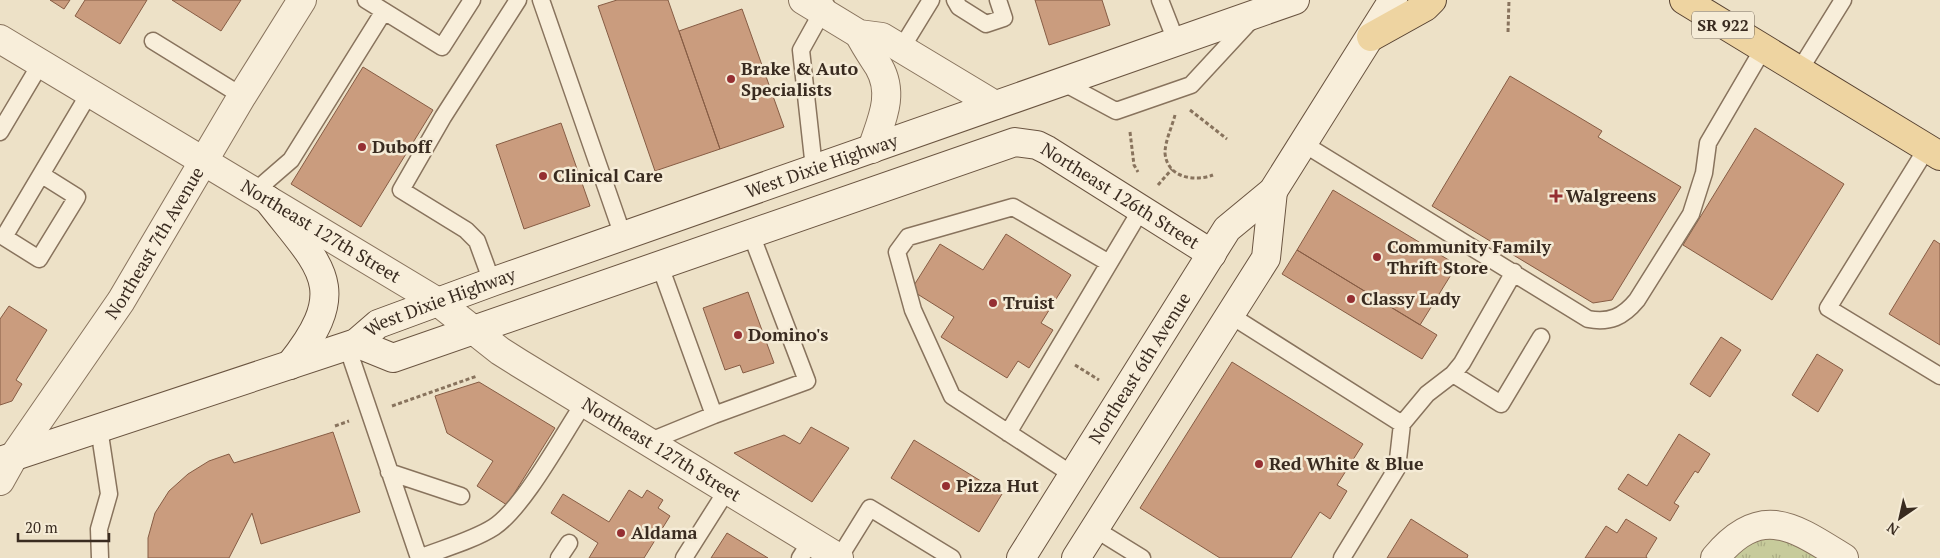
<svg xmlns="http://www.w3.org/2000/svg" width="1940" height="558" font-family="'PT Serif',serif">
<defs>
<pattern id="grass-tufts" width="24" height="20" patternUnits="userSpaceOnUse" patternTransform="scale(1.25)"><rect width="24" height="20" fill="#c7cb9b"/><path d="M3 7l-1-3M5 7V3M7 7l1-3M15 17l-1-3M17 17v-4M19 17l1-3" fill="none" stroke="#acae85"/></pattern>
</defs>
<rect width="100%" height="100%" fill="#ede1c7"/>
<path fill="url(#grass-tufts)" d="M 1760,537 L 1785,537 L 1825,558 L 1729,558 Z"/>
<path fill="#ca9c7e" stroke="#865c44" d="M 50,0 L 70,0 L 64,9 Z
M 85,0 L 147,0 L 120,44 L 75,16 Z
M 172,0 L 241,0 L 221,31 Z
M 617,0 L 668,0 L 720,149 L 655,171 L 598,6 Z
M 1035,0 L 1102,0 L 1110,25 L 1049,45 Z
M 742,9 L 784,127 L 720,149 L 679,31 Z
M 363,67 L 433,110 L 361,227 L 291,184 Z
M 1510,76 L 1602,131 L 1598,137 L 1681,187 L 1612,300 L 1593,303 L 1432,206 Z
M 561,123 L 590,206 L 524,229 L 496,145 Z
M 1755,128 L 1844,184 L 1772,300 L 1683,245 Z
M 1333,190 L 1457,265 L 1420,325 L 1297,250 Z
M 1006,234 L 1071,275 L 1041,323 L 1053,330 L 1029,368 L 1018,361 L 1007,378 L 941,337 L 954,317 L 911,290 L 940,244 L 983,270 Z
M 1934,240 L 1940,244 L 1940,345 L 1889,314 Z
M 1297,250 L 1437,335 L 1422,359 L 1282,274 Z
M 748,292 L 774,363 L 743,373 L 740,365 L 725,370 L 703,308 Z
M 9,306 L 47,330 L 16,380 L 22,384 L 12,401 L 0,405 L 0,319 Z
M 1721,337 L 1741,350 L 1710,397 L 1690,384 Z
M 1817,354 L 1843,370 L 1818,412 L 1792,395 Z
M 1232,362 L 1363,444 L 1337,485 L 1347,491 L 1330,519 L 1320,512 L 1291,558 L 1220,558 L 1140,508 Z
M 479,382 L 555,428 L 507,505 L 477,486 L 493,461 L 447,433 L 435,396 Z
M 811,427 L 849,448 L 812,502 L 734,453 L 784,435 L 800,444 Z
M 333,432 L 360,512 L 261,544 L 252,513 L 229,558 L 148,558 L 148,538 L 155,513 L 169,491 L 188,474 L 209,461 L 229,454 L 234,463 Z
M 1679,434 L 1710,454 L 1698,473 L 1695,471 L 1674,503 L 1679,506 L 1670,521 L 1618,489 L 1628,474 L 1647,486 Z
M 914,440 L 1002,494 L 979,532 L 891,478 Z
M 629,490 L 642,498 L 647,490 L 663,500 L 658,508 L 670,516 L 644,558 L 589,558 L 598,543 L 551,513 L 563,494 L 609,522 Z
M 1411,519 L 1468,555 L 1467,558 L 1387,558 Z
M 1626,519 L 1657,538 L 1646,556 L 1647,558 L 1585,558 L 1606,526 L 1617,533 Z
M 727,533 L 768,558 L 711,558 Z"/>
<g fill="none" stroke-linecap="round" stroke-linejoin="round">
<g stroke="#88735d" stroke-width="19">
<path id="service" d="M 366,0 L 442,47 L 472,0
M 541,0 L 623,236
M 955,0 L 959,7 L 986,24 L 1004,18 L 998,0
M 1160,0 L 1176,41
M 153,41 L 242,96
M 901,49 L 931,0
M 1799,71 L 1843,0
M 1062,82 L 1116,111 L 1191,85 L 1253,18
M 0,132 L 41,63
M 1304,144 L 1588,319 C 1610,323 1623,317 1637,300 L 1691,214 L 1704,173 L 1708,143 L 1763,49
M 1927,148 L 1828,308 L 1940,376
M 814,168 L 801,50 L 826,5
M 42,175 L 77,197 L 39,259 L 4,237 L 90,92
M 254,192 L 291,160 L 384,11
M 660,266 L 714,415
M 492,282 L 477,241 L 466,230 L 401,190 L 443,117 L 518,0
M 1230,315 L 1402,424 L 1427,394 L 1453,374 L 1462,363 L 1514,272
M 347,346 L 419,558
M 1453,374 L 1501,404 L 1541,337
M 99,428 L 109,494 L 99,529 L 100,558
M 1008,433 L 1142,208
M 648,442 L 714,415 L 807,381 L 751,234
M 389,472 L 461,496
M 1073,475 L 952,396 L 913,310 L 897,252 L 908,237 L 1013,207 L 1109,263
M 1095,529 L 1142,558
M 419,558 C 442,549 474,540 494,527 C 524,507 562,436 584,403
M 559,558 L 569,543
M 684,558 L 727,490
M 800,558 L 811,541
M 839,558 L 870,508 L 952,558
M 1342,558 L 1397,468 L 1402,424"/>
</g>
<g stroke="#88735d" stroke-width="30">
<g id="minor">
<path d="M 803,0 L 859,34 L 882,37 L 995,105"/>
<path d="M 859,34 C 865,46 872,56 879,67 C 895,95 881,121 872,149"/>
<path id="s1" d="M 0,39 L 438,302 L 500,351 L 519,363 L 839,558"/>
<path id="s2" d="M 0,481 L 14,456 L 121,301 L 242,96 L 302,0"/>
<path d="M 1715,558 C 1761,502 1794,527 1844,558"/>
</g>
</g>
<g stroke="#6a5440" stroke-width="30">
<g id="secondary">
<path d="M 268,200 C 320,267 353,287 290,365"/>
<path id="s3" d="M 356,343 L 393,358 L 1015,142 L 1037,145 L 1047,150 L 1212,254"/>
<path id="s4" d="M 0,461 L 347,346 L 356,343 L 378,324 L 492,282 L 1295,0"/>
<path id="s5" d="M 1021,558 L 1227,229 L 1273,191 L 1393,0"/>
<path d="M 1076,558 L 1266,258 L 1273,191"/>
</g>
</g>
<g stroke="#564131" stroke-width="30">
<path id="primary" d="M 1684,0 L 1940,156
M 1371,37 L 1425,7 L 1432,0"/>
</g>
<path stroke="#88735d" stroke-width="3" stroke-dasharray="4 2.5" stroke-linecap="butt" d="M 1508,32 L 1509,0
M 1190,110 L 1227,139
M 1175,115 C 1172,127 1165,141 1165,153 C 1167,178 1195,182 1213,175
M 1130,132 L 1134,165 L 1138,172
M 1158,185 L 1172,169
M 1075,365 L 1099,380
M 392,406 L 477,376
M 335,426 L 349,421"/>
<use href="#service" stroke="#f8eeda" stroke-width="16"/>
<use href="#minor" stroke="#f8eeda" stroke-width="28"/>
<use href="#secondary" stroke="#f8eeda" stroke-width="28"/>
<use href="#primary" stroke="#eed4a1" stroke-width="28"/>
</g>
<g fill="#952f32" stroke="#f5ebd6" stroke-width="2">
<circle cx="731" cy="79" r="5"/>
<circle cx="362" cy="147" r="5"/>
<circle cx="543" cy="176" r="5"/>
<path d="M1553.5 188.5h5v5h5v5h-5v5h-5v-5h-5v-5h5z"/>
<circle cx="1377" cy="257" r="5"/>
<circle cx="1351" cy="299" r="5"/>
<circle cx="993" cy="303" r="5"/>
<circle cx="738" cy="335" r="5"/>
<circle cx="1259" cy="464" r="5"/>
<circle cx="946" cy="486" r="5"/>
<circle cx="621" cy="533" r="5"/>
</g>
<g text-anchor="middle" stroke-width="5" stroke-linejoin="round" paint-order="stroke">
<rect fill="#f5ebd6" stroke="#716557" stroke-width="1" x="1692" y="11.5" width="62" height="27" rx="4"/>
<g font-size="16" font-weight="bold" fill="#392b20">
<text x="1723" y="31">SR 922</text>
</g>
<g font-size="18" font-weight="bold" fill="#392b20" stroke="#f5ebd6" text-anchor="start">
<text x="741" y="75">Brake &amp; Auto<tspan x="741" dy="21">Specialists</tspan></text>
<text x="372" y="153">Duboff</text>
<text x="553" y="182">Clinical Care</text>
<text x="1566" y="202">Walgreens</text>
<text x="1387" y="253">Community Family<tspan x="1387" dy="21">Thrift Store</tspan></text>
<text x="1361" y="305">Classy Lady</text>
<text x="1003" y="309">Truist</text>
<text x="748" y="341">Domino's</text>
<text x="1269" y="470">Red White &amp; Blue</text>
<text x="956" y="492">Pizza Hut</text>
<text x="631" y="539">Aldama</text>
</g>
<g font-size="18" fill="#392b20" stroke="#f5ebd6">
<text dy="6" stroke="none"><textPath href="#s4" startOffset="875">West Dixie Highway</textPath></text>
<text dy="6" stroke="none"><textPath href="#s3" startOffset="818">Northeast 126th Street</textPath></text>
<text dy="6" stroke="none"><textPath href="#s1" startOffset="374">Northeast 127th Street</textPath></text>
<text dy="6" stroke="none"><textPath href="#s2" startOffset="284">Northeast 7th Avenue</textPath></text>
<text dy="6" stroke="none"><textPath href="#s4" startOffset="470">West Dixie Highway</textPath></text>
<text dy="6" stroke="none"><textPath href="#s5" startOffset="224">Northeast 6th Avenue</textPath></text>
<text dy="6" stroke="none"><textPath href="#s1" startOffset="779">Northeast 127th Street</textPath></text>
</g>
</g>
<g transform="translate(1900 518) rotate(214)" stroke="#f5ebd6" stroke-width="4" paint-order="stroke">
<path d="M0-4L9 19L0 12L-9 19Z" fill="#392b20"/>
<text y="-8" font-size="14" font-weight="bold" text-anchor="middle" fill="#392b20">N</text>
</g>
<path d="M18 533v8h91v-8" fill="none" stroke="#392b20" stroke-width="2.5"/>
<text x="25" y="533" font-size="15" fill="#392b20" stroke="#f5ebd6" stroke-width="4" paint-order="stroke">20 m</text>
</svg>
